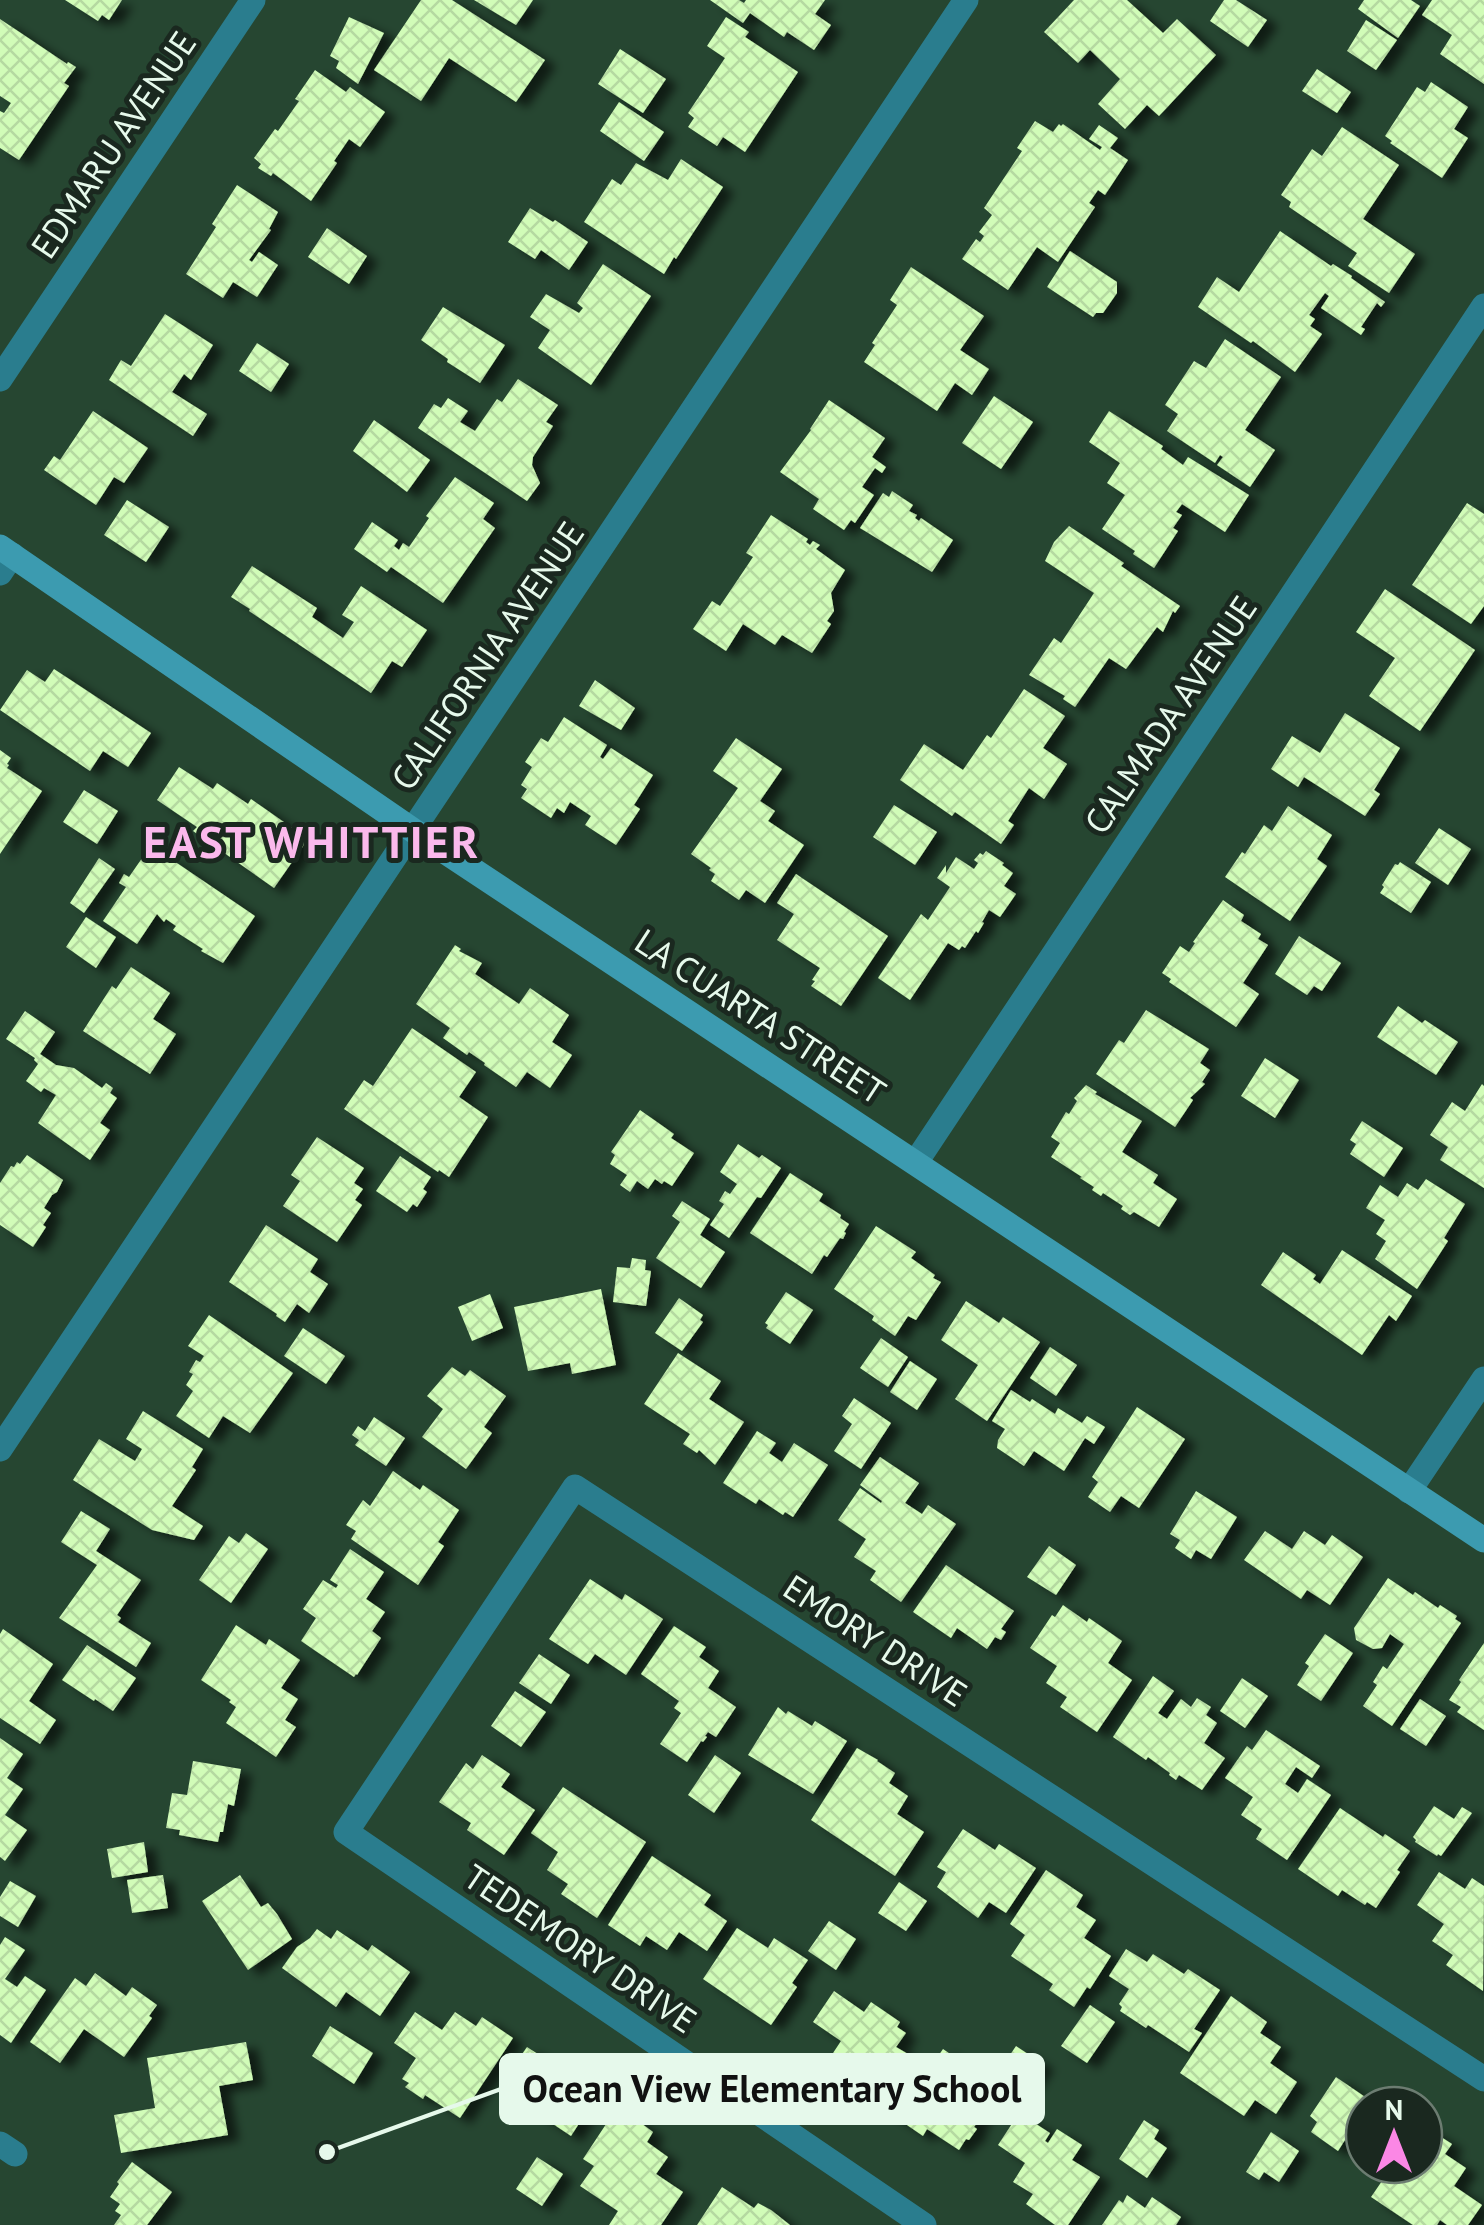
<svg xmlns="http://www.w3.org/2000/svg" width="1484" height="2225" font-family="'PT Sans',sans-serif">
<defs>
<pattern id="building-cross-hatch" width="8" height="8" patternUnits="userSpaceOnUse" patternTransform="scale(2.5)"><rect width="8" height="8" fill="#d1fcb8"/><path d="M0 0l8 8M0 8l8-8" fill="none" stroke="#b5d9a1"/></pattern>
<filter id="shadow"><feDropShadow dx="11" dy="6" stdDeviation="5" flood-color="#0009"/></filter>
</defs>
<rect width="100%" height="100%" fill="#264631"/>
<path fill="url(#building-cross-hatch)" filter="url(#shadow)" d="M 65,0 L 122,0 L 109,20 L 102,15 L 98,21 Z
M 421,0 L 452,0 L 545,60 L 516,102 L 449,58 L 421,101 L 374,70 Z
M 474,0 L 533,0 L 516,25 Z
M 710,0 L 739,0 L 744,3 L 746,0 L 825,0 L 815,14 L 831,25 L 814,50 L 787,32 L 784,37 L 750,13 L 743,23 Z
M 1074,0 L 1127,0 L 1163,33 L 1177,19 L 1216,55 L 1159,116 L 1147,105 L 1125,129 L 1098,104 L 1120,79 L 1090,50 L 1078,63 L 1044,32 Z
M 1224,0 L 1236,0 L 1267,20 L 1248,47 L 1210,21 Z
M 1364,0 L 1411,0 L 1420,6 L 1398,38 L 1358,9 Z
M 1432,0 L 1484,0 L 1484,84 L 1440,54 L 1452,35 L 1422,15 Z
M 349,17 L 384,33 L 358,84 L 336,68 L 339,61 L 330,56 Z
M 726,17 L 749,32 L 745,37 L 798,72 L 745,152 L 723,137 L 717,146 L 688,127 L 694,118 L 688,113 L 725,58 L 707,46 Z
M 0,19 L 67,64 L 68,62 L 76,67 L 64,83 L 69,86 L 19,160 L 0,148 L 0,111 L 4,113 L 11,103 L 0,96 Z
M 1366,20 L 1397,40 L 1376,70 L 1347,51 Z
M 620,49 L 666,79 L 643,113 L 598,84 Z
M 1317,69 L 1351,92 L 1337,113 L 1302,91 Z
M 315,70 L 346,92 L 350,87 L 385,112 L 360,147 L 349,139 L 334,161 L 337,163 L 311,201 L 273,173 L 271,176 L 258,168 L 261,164 L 254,158 L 275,129 L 278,131 L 299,101 L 295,99 Z
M 1431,82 L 1468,107 L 1454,129 L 1468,138 L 1442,178 L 1390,143 L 1392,141 L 1385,136 L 1417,87 L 1425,92 Z
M 619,102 L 664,132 L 644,161 L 600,131 Z
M 1035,121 L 1053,132 L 1059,124 L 1061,126 L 1063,124 L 1100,150 L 1102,147 L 1089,139 L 1099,125 L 1118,138 L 1110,148 L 1128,160 L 1105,195 L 1098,190 L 1089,203 L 1095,207 L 1058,262 L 1037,247 L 1008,290 L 962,259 L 976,239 L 980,242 L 984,236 L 979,232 L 992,215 L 984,208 L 1022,151 L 1017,148 Z
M 1342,127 L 1399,165 L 1363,219 L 1415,254 L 1389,293 L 1348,266 L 1357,253 L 1289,207 L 1291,202 L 1281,195 L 1312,149 L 1322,156 Z
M 681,159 L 723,187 L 676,259 L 674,257 L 664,274 L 584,222 L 612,179 L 621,185 L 636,163 L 668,180 Z
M 237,185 L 278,212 L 269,229 L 271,230 L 249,260 L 252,262 L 259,252 L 278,265 L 257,297 L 233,282 L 223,298 L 186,274 L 216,227 L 212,224 Z
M 530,208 L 553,222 L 555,220 L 588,242 L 569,270 L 541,250 L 535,259 L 508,242 Z
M 327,228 L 367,256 L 349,284 L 308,257 Z
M 1280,231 L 1331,266 L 1333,264 L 1352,276 L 1351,278 L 1385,302 L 1381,307 L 1377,303 L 1361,327 L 1365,329 L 1361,335 L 1321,308 L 1329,296 L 1325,293 L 1309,315 L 1315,319 L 1310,326 L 1322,334 L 1295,372 L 1253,341 L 1251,343 L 1198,307 L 1217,277 L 1239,292 Z
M 1070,251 L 1117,282 L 1117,293 L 1103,313 L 1096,313 L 1093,317 L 1047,287 Z
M 603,264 L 651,296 L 591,385 L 538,348 L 550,330 L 530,317 L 546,294 L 579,313 L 583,308 L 577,303 Z
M 911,267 L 984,316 L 960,350 L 989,369 L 972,395 L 955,383 L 937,411 L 864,362 L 875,345 L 872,343 L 897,305 L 890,300 Z
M 443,307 L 505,345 L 480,383 L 447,362 L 448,359 L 421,340 Z
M 165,314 L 213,345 L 191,380 L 184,374 L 172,392 L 207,414 L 193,436 L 109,380 L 121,360 L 131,366 Z
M 1225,339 L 1281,377 L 1245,430 L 1275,450 L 1250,487 L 1217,465 L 1223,457 L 1220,455 L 1215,463 L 1167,431 L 1178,414 L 1165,405 L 1194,361 L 1206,368 Z
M 257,343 L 289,364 L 271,392 L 239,371 Z
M 518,379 L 558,405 L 546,422 L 553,426 L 533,457 L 532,465 L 540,483 L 527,501 L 418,428 L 434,404 L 441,408 L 448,398 L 468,411 L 460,422 L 475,431 L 497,399 L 502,402 Z
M 994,396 L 1033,422 L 1001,469 L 962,443 Z
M 829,400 L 885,438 L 872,457 L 886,467 L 882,473 L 875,468 L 862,487 L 874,495 L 855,523 L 851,520 L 844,530 L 813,509 L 819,499 L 780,472 L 811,430 L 810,429 Z
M 93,411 L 148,448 L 124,483 L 114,477 L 96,505 L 44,470 L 54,456 L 60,460 Z
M 1109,411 L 1163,446 L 1161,449 L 1183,465 L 1188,457 L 1249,495 L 1225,532 L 1182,504 L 1176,512 L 1182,515 L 1173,528 L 1178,531 L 1154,568 L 1133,554 L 1135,551 L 1102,529 L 1125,495 L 1107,483 L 1120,463 L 1089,442 Z
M 374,420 L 430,460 L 407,492 L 353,451 Z
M 455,477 L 494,503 L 483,519 L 495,528 L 443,603 L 391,567 L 387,572 L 354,549 L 372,522 L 398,540 L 394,546 L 399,550 L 403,543 L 409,547 L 429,518 L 426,516 Z
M 892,491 L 913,505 L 909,511 L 917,515 L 915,518 L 919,521 L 921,518 L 953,540 L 932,572 L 860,528 L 883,493 L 889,497 Z
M 127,500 L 169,527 L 146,562 L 104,535 Z
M 1467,503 L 1484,514 L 1484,606 L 1471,624 L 1412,585 Z
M 771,515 L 808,539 L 806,542 L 810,545 L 813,541 L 820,545 L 816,549 L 845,570 L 831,593 L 834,611 L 827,621 L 831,624 L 812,653 L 782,635 L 775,645 L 743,624 L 726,651 L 693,629 L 712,601 L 720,606 L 753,557 L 746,553 Z
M 1069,526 L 1124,563 L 1121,566 L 1180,606 L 1175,613 L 1173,611 L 1163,632 L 1157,627 L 1126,669 L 1109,658 L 1075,707 L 1063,699 L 1065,696 L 1029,675 L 1054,638 L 1061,643 L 1094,593 L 1045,561 L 1054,542 Z
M 252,566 L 317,608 L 312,617 L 343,638 L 354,622 L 342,615 L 361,586 L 427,630 L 402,667 L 392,661 L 371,693 L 249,611 L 250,609 L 231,597 Z
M 1385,589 L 1475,650 L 1420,731 L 1369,696 L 1395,658 L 1356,632 Z
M 54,669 L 151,733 L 128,767 L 103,751 L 90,771 L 0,710 L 27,670 L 45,682 Z
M 595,680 L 635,708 L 621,730 L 579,706 Z
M 1024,689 L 1065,716 L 1043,748 L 1067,764 L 1044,799 L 1029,788 L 1008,821 L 1014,825 L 1001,844 L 955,812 L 952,816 L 900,780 L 924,744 L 963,770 L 987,735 L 991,738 Z
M 1345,713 L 1400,748 L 1374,790 L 1380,794 L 1365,816 L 1304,777 L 1298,787 L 1271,769 L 1292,736 L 1320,753 Z
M 564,717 L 607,745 L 600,757 L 603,759 L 611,748 L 653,775 L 634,805 L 640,809 L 616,845 L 585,825 L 591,816 L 570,802 L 564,813 L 557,808 L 551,818 L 521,798 L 527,789 L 521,785 L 532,767 L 525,762 L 541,738 L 548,742 Z
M 736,738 L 782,769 L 760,801 L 775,811 L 768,821 L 804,845 L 765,903 L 746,890 L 739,900 L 711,881 L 715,874 L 709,870 L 711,868 L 691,854 L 738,788 L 713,771 Z
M 0,750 L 11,758 L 7,764 L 9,765 L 7,768 L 42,791 L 0,854 Z
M 179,767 L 213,789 L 217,783 L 248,804 L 251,799 L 308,839 L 274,888 L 193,831 L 197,827 L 157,800 Z
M 84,790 L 118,811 L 97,844 L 63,822 Z
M 894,805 L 937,832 L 915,865 L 873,837 Z
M 1288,806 L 1332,835 L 1317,859 L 1327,866 L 1290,921 L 1225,877 L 1242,852 L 1245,854 L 1264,825 L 1272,831 Z
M 1439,828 L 1471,849 L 1448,885 L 1415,863 Z
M 149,848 L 166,860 L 168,857 L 255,916 L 223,963 L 201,951 L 203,949 L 173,930 L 176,926 L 166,919 L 164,922 L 157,914 L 137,944 L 103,921 L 126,887 L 119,883 L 124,874 L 129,877 Z
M 986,851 L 1004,863 L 1002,865 L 1013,873 L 1004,886 L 1016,894 L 1000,917 L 989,910 L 982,922 L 984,923 L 978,933 L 976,931 L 965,948 L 962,946 L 959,950 L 948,943 L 910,1000 L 878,978 L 921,914 L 928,920 L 950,887 L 937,878 L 946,865 L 946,873 L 956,857 L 974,869 L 978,863 L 974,860 L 980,853 L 983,855 Z
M 99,858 L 115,869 L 84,913 L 70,903 Z
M 1400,862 L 1431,882 L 1411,913 L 1380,893 L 1384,887 L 1382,885 L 1395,864 L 1398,865 Z
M 796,874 L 888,936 L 841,1006 L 811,986 L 815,981 L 812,980 L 820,968 L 777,940 L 794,914 L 777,903 Z
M 1223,900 L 1244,915 L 1241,921 L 1261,934 L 1258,939 L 1268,945 L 1243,983 L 1259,994 L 1236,1027 L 1169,982 L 1171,979 L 1162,973 L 1180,946 L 1189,952 L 1195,943 L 1193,942 Z
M 86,917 L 116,937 L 96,968 L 66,947 Z
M 1299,936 L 1341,963 L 1322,991 L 1314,986 L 1307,995 L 1275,974 Z
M 455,945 L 461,949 L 459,951 L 482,963 L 475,974 L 519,1004 L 530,988 L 569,1015 L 552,1042 L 572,1055 L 550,1088 L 527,1072 L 516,1087 L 484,1065 L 485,1063 L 469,1052 L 467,1055 L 443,1038 L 450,1028 L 416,1004 Z
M 131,967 L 170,993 L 153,1019 L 176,1034 L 150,1074 L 83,1031 L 112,986 L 116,989 Z
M 1398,1006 L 1422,1023 L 1425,1020 L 1458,1042 L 1436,1075 L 1377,1037 Z
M 1146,1010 L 1209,1049 L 1200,1063 L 1210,1070 L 1202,1082 L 1205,1084 L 1190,1098 L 1193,1100 L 1175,1127 L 1096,1074 L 1119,1040 L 1124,1043 Z
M 25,1011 L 55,1032 L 40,1054 L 56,1065 L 74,1068 L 102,1088 L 106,1083 L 113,1088 L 110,1093 L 117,1098 L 100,1123 L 110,1130 L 90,1160 L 38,1123 L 56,1095 L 44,1088 L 41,1092 L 26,1081 L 38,1064 L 34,1060 L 35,1058 L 6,1039 Z
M 412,1028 L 476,1072 L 459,1097 L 488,1117 L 449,1177 L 439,1170 L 438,1172 L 344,1109 L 364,1080 L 373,1086 Z
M 1265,1058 L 1299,1080 L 1275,1118 L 1241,1096 Z
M 1482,1084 L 1484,1086 L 1484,1188 L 1440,1160 L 1448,1147 L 1430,1135 L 1452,1102 L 1465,1111 Z
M 1086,1085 L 1097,1092 L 1095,1094 L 1142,1121 L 1122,1152 L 1158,1175 L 1153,1183 L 1177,1199 L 1159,1227 L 1134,1212 L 1130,1215 L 1121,1209 L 1123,1206 L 1103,1193 L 1101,1196 L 1092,1190 L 1094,1187 L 1080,1178 L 1082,1177 L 1051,1157 L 1060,1143 L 1051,1137 L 1066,1112 L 1069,1114 L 1077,1101 L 1074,1098 Z
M 640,1110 L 674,1134 L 671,1138 L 694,1153 L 672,1186 L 664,1181 L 662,1184 L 655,1179 L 648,1189 L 637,1181 L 630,1192 L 620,1185 L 627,1175 L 610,1164 L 615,1155 L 611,1152 Z
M 1362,1121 L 1403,1148 L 1384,1177 L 1350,1154 L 1356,1144 L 1350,1140 Z
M 317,1137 L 364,1168 L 354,1183 L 363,1189 L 355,1200 L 362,1205 L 337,1242 L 283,1206 L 300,1181 L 291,1175 Z
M 738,1144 L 759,1158 L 762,1155 L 781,1168 L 761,1198 L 757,1197 L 729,1238 L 710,1225 L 724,1204 L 719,1201 L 725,1191 L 730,1194 L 737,1184 L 720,1172 Z
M 27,1155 L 63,1180 L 57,1192 L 52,1195 L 44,1208 L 51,1213 L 43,1225 L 46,1227 L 33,1247 L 0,1225 L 0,1183 L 11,1166 L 14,1167 L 17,1162 L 20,1164 Z
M 400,1156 L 431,1177 L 423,1189 L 427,1192 L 417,1207 L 413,1204 L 407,1212 L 376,1191 Z
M 790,1173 L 823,1194 L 819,1201 L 841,1215 L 840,1218 L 849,1224 L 844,1232 L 846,1233 L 843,1239 L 840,1238 L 827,1257 L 824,1255 L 812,1274 L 750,1233 Z
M 1426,1179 L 1465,1204 L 1444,1238 L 1448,1241 L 1417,1289 L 1375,1259 L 1386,1241 L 1376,1234 L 1385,1220 L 1366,1208 L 1380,1185 L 1398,1197 L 1407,1183 L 1418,1190 Z
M 682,1201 L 710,1219 L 700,1235 L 725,1252 L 701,1288 L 656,1258 L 680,1222 L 672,1216 Z
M 266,1225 L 318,1259 L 310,1272 L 328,1284 L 309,1313 L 297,1304 L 285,1322 L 276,1316 L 277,1314 L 229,1282 Z
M 876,1226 L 916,1252 L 911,1258 L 935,1275 L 933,1278 L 941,1282 L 916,1320 L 908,1316 L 895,1336 L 872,1320 L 874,1316 L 834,1289 Z
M 1342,1250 L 1412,1296 L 1396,1321 L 1389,1315 L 1362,1355 L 1261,1285 L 1283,1252 L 1316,1275 L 1313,1279 L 1320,1284 Z
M 632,1258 L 646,1260 L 645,1270 L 651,1271 L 646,1306 L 613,1302 L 617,1267 L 630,1268 Z
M 601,1289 L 616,1365 L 572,1374 L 570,1363 L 528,1371 L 514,1307 Z
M 786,1292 L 813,1310 L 790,1344 L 766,1328 L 768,1325 L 765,1323 Z
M 490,1294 L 503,1328 L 472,1341 L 458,1307 Z
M 679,1298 L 703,1315 L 700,1320 L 703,1322 L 682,1351 L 655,1333 Z
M 966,1301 L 999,1323 L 1003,1317 L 1040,1342 L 987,1421 L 955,1399 L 978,1365 L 941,1340 Z
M 209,1315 L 293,1373 L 250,1433 L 223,1416 L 209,1438 L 176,1416 L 193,1391 L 186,1385 L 193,1374 L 189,1372 L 196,1360 L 200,1362 L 204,1356 L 188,1346 Z
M 303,1328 L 345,1356 L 326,1384 L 284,1356 Z
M 881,1338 L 908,1357 L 888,1387 L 860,1368 Z
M 1050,1347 L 1077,1365 L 1056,1396 L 1030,1378 Z
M 678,1353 L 721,1381 L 709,1399 L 744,1422 L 715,1465 L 699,1450 L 697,1453 L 683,1444 L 690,1434 L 644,1404 Z
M 910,1361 L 937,1379 L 917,1410 L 890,1392 Z
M 452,1367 L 465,1376 L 470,1370 L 506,1396 L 484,1427 L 492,1433 L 466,1469 L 422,1437 L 443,1409 L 427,1396 Z
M 1011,1390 L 1030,1402 L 1032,1399 L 1055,1414 L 1058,1408 L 1082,1423 L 1087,1416 L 1105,1427 L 1094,1444 L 1085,1438 L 1064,1471 L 1034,1451 L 1024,1466 L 997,1448 L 998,1440 L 1005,1429 L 992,1421 Z
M 854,1398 L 891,1423 L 861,1469 L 834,1451 L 852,1424 L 842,1416 Z
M 1137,1407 L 1185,1439 L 1139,1508 L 1121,1496 L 1110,1512 L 1088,1497 L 1098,1482 L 1092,1477 Z
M 143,1411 L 203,1449 L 192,1467 L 196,1470 L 172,1506 L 203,1526 L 194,1540 L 152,1530 L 73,1480 L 99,1439 L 135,1461 L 142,1449 L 126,1439 Z
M 374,1417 L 405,1438 L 386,1466 L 355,1445 L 359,1440 L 352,1435 L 358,1426 L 365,1431 Z
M 757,1431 L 776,1443 L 769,1453 L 782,1462 L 794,1443 L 828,1465 L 793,1517 L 785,1512 L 783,1515 L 759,1499 L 756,1504 L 723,1483 Z
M 880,1457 L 919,1483 L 905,1503 L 922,1514 L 928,1505 L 956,1524 L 901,1602 L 870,1580 L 876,1571 L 854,1557 L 866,1539 L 838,1520 L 860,1488 L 881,1503 L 882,1501 L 860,1485 Z
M 393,1471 L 420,1490 L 423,1485 L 459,1510 L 438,1542 L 444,1546 L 418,1585 L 351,1539 L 356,1531 L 346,1525 L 363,1500 L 370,1506 Z
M 1196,1491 L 1237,1517 L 1211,1559 L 1196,1550 L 1191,1559 L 1175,1548 L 1180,1540 L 1170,1534 Z
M 81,1511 L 110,1529 L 96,1551 L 141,1580 L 117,1615 L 121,1618 L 118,1622 L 151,1643 L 136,1667 L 59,1618 L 97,1565 L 61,1542 Z
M 1265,1531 L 1292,1549 L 1304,1531 L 1325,1545 L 1332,1535 L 1363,1557 L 1330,1605 L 1307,1590 L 1301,1599 L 1244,1560 Z
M 246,1533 L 268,1549 L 231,1603 L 199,1580 L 229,1536 L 239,1543 Z
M 1049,1546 L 1076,1565 L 1056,1595 L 1027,1577 Z
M 350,1549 L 384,1572 L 366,1599 L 385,1612 L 372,1631 L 381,1638 L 357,1675 L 356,1674 L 354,1677 L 301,1641 L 316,1618 L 303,1609 L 323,1580 L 336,1588 L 338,1585 L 330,1580 Z
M 946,1565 L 1014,1611 L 1001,1629 L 1006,1632 L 1001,1640 L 995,1637 L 987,1649 L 957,1628 L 951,1638 L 913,1612 Z
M 1388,1578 L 1413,1595 L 1415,1592 L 1438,1608 L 1440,1605 L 1457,1616 L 1455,1619 L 1461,1623 L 1392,1726 L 1363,1706 L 1377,1685 L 1373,1682 L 1383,1666 L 1387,1669 L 1404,1644 L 1390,1634 L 1382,1648 L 1373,1649 L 1356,1640 L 1354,1628 Z
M 590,1579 L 622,1600 L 625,1594 L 663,1619 L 626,1675 L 595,1654 L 588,1664 L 549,1639 Z
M 1063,1605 L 1087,1622 L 1089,1618 L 1122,1641 L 1108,1663 L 1132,1680 L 1097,1732 L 1060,1707 L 1067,1697 L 1046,1683 L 1057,1666 L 1030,1648 L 1052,1615 L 1055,1617 Z
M 236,1625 L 266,1645 L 269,1639 L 300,1660 L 281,1688 L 298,1699 L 285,1720 L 296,1727 L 276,1757 L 226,1723 L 236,1707 L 229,1702 L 231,1700 L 201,1680 Z
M 674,1626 L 706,1647 L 699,1657 L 719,1671 L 708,1688 L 736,1707 L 716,1737 L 708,1732 L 705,1736 L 707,1737 L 703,1742 L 701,1741 L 687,1762 L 660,1744 L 681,1713 L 674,1708 L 679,1701 L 641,1674 Z
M 3,1629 L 53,1664 L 29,1701 L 56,1720 L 40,1744 L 0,1718 L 0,1634 Z
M 1325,1634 L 1353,1653 L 1321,1701 L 1297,1685 L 1309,1666 L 1305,1663 Z
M 1484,1643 L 1484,1730 L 1457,1712 L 1461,1707 L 1449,1700 L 1461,1682 L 1459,1680 Z
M 87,1645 L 136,1678 L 113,1711 L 95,1699 L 94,1701 L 62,1680 Z
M 539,1654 L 570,1675 L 551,1704 L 519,1683 Z
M 1153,1676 L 1174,1691 L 1158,1713 L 1167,1719 L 1181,1699 L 1191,1707 L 1197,1698 L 1211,1707 L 1206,1715 L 1217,1723 L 1204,1743 L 1225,1758 L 1202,1790 L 1179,1775 L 1176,1780 L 1169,1775 L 1170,1773 L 1148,1757 L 1146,1760 L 1113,1737 Z
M 1242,1678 L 1268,1696 L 1245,1728 L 1220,1711 Z
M 515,1691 L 546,1712 L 521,1747 L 491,1726 Z
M 1420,1699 L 1446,1716 L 1426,1746 L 1400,1729 Z
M 778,1707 L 786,1714 L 788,1711 L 812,1726 L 815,1721 L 847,1741 L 813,1794 L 748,1755 Z
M 1266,1730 L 1320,1766 L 1312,1778 L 1296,1767 L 1285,1784 L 1298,1793 L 1307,1779 L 1331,1795 L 1287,1860 L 1256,1839 L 1262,1829 L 1241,1815 L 1253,1797 L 1225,1778 L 1247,1746 L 1252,1750 Z
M 0,1738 L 23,1754 L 7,1778 L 23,1789 L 5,1815 L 27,1830 L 5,1861 L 0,1857 Z
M 857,1748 L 878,1760 L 877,1761 L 895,1773 L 889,1783 L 908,1796 L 897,1814 L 924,1832 L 895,1876 L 811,1820 Z
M 482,1755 L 510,1774 L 501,1787 L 535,1810 L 504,1855 L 467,1830 L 471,1823 L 439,1802 L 466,1763 L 473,1769 Z
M 715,1755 L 741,1773 L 714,1813 L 688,1795 Z
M 193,1761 L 241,1769 L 234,1806 L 228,1804 L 223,1832 L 220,1832 L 218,1842 L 179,1835 L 180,1830 L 166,1828 L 172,1793 L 187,1795 Z
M 563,1787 L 646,1842 L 597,1918 L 561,1894 L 568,1884 L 547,1870 L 558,1852 L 531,1833 Z
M 1434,1806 L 1454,1819 L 1462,1807 L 1472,1813 L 1441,1856 L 1438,1854 L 1437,1856 L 1415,1842 L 1416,1840 L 1413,1837 Z
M 1340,1808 L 1383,1837 L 1385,1834 L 1410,1851 L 1397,1870 L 1400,1872 L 1376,1908 L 1367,1902 L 1365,1905 L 1342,1890 L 1338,1896 L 1298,1869 Z
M 963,1829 L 995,1850 L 999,1844 L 1036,1868 L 1006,1913 L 989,1902 L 978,1918 L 937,1887 L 946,1872 L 937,1867 Z
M 144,1842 L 148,1872 L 112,1878 L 107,1849 Z
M 652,1856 L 711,1895 L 704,1905 L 727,1921 L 707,1951 L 679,1932 L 667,1950 L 646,1936 L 640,1946 L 608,1925 Z
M 1046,1870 L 1083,1895 L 1076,1907 L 1096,1920 L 1084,1938 L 1111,1956 L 1090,1989 L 1087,1987 L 1074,2007 L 1049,1990 L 1053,1984 L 1011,1956 L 1025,1935 L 1010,1924 Z
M 1439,1872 L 1465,1889 L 1472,1878 L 1484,1886 L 1483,1991 L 1446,1965 L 1453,1955 L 1432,1941 L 1444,1924 L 1417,1905 Z
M 163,1875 L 168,1908 L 132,1913 L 127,1880 Z
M 240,1875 L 261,1907 L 268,1903 L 277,1914 L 292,1939 L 248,1970 L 202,1901 Z
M 10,1881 L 36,1896 L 18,1927 L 0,1916 L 0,1897 Z
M 899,1882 L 927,1901 L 906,1931 L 878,1913 Z
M 829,1921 L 856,1939 L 836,1970 L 808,1951 Z
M 737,1928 L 768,1948 L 774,1938 L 808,1960 L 792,1983 L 797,1987 L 771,2025 L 703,1979 Z
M 317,1929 L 331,1939 L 337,1930 L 368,1951 L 372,1945 L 410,1972 L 380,2016 L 346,1992 L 336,2007 L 282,1968 L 297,1947 L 310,1938 Z
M 5,1937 L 25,1950 L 5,1979 L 17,1987 L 25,1976 L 46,1990 L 11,2043 L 0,2035 L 0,1945 Z
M 1126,1949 L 1147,1962 L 1153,1954 L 1184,1974 L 1188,1969 L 1220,1990 L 1194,2029 L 1202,2033 L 1189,2052 L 1148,2025 L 1146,2028 L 1120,2011 L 1122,2007 L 1119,2004 L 1129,1989 L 1109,1976 Z
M 95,1973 L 126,1996 L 132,1987 L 157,2005 L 149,2016 L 152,2018 L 124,2057 L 84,2029 L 60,2063 L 30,2042 L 75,1978 L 86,1986 Z
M 834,1991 L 864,2012 L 871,2002 L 900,2022 L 897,2027 L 906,2033 L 896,2047 L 908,2054 L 875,2104 L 843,2082 L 850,2073 L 829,2059 L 841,2041 L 813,2022 Z
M 1231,1996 L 1267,2022 L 1260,2033 L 1281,2047 L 1270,2063 L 1297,2082 L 1276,2114 L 1255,2100 L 1244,2116 L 1180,2073 Z
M 1090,2005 L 1115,2022 L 1087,2063 L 1061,2046 Z
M 415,2012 L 442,2030 L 455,2012 L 476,2026 L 482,2017 L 513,2038 L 460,2118 L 425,2095 L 423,2099 L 405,2087 L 409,2083 L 402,2079 L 416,2058 L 394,2043 Z
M 330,2026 L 373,2053 L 354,2084 L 312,2056 Z
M 246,2042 L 253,2080 L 219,2086 L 228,2135 L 121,2153 L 114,2115 L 155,2108 L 147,2058 Z
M 1016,2046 L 1043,2064 L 1022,2095 L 995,2077 Z
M 527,2047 L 558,2067 L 554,2074 L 594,2100 L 571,2136 L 499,2088 Z
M 943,2049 L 996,2085 L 980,2108 L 985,2111 L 974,2127 L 977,2129 L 969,2140 L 966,2139 L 959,2150 L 927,2129 L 923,2136 L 885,2110 L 921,2057 L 932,2065 Z
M 1336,2077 L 1368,2099 L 1371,2093 L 1390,2105 L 1364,2105 L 1364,2153 L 1345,2140 L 1338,2151 L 1311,2132 L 1317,2122 L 1310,2116 Z
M 618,2106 L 653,2132 L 647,2142 L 668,2157 L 656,2174 L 683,2192 L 661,2225 L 609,2225 L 618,2211 L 580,2186 L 594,2166 L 583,2159 Z
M 1019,2113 L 1050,2133 L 1045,2141 L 1048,2143 L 1057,2129 L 1082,2145 L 1072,2160 L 1100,2177 L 1068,2225 L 1055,2225 L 1026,2204 L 1033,2194 L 1013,2182 L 1025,2163 L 998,2145 Z
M 1144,2120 L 1159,2130 L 1154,2139 L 1167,2148 L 1147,2178 L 1119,2159 Z
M 1424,2126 L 1452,2144 L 1445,2154 L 1466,2168 L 1454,2186 L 1482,2205 L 1468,2225 L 1447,2225 L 1440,2220 L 1437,2225 L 1413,2225 L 1371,2197 L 1393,2165 L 1424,2165 Z
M 1271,2132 L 1299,2151 L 1279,2182 L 1264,2172 L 1259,2180 L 1246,2172 Z
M 537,2157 L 563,2174 L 542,2206 L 516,2189 Z
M 132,2162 L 172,2192 L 147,2225 L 114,2225 L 121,2215 L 115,2211 L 120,2204 L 110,2197 L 119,2184 L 117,2182 Z
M 722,2187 L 754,2208 L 758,2203 L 771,2210 L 790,2225 L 697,2225 Z
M 1127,2195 L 1145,2208 L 1152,2197 L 1181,2217 L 1176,2225 L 1102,2225 L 1119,2200 L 1123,2203 Z"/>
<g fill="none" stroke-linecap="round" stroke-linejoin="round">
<path stroke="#2a7d8e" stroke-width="25" d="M 0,379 L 253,0
M 0,573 L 12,555
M 916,1162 L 1484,306
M 0,1449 L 966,0
M 1409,1491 L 1484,1379
M 0,2144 L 15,2154
M 924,2225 L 346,1832 L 575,1487 L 1484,2079"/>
<path stroke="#3c9bb0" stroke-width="25" d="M 0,547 L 414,831 L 1484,1540"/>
</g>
<g text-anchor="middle" stroke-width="10" stroke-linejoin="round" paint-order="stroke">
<g font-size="35" fill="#e6f9eb" stroke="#1a281f">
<text transform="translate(114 145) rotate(-56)" y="12">EDMARU AVENUE</text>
<text transform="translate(488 656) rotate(-56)" y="12">CALIFORNIA AVENUE</text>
<text transform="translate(1171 715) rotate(-56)" y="12">CALMADA AVENUE</text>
<text transform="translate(760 1017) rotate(33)" y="12">LA CUARTA STREET</text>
<text transform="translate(875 1641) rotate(33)" y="12">EMORY DRIVE</text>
<text transform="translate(580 1949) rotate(34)" y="12">TEDEMORY DRIVE</text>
</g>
<g font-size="45" font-weight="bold" letter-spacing="2.5" fill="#fbb9ec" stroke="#1a281f">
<text x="312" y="858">EAST WHITTIER</text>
</g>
</g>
<path fill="none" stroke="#e6f9eb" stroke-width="4" d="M327 2152L501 2089"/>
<circle fill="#e6f9eb" stroke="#1a281f" stroke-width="4" cx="327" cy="2152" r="10"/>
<rect fill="#e6f9eb" stroke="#e6f9eb" stroke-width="4" x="501" y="2055" width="542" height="68" rx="10"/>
<g font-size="38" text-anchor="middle" font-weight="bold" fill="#111">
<text x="772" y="2102">Ocean View Elementary School</text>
</g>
<g transform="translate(1394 2135)"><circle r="48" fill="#1a281f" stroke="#6c7c71" stroke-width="2.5"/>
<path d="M0-8L18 38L0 25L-18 38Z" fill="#fb87e5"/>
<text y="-15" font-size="28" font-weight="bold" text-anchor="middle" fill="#e6f9eb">N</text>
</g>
</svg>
